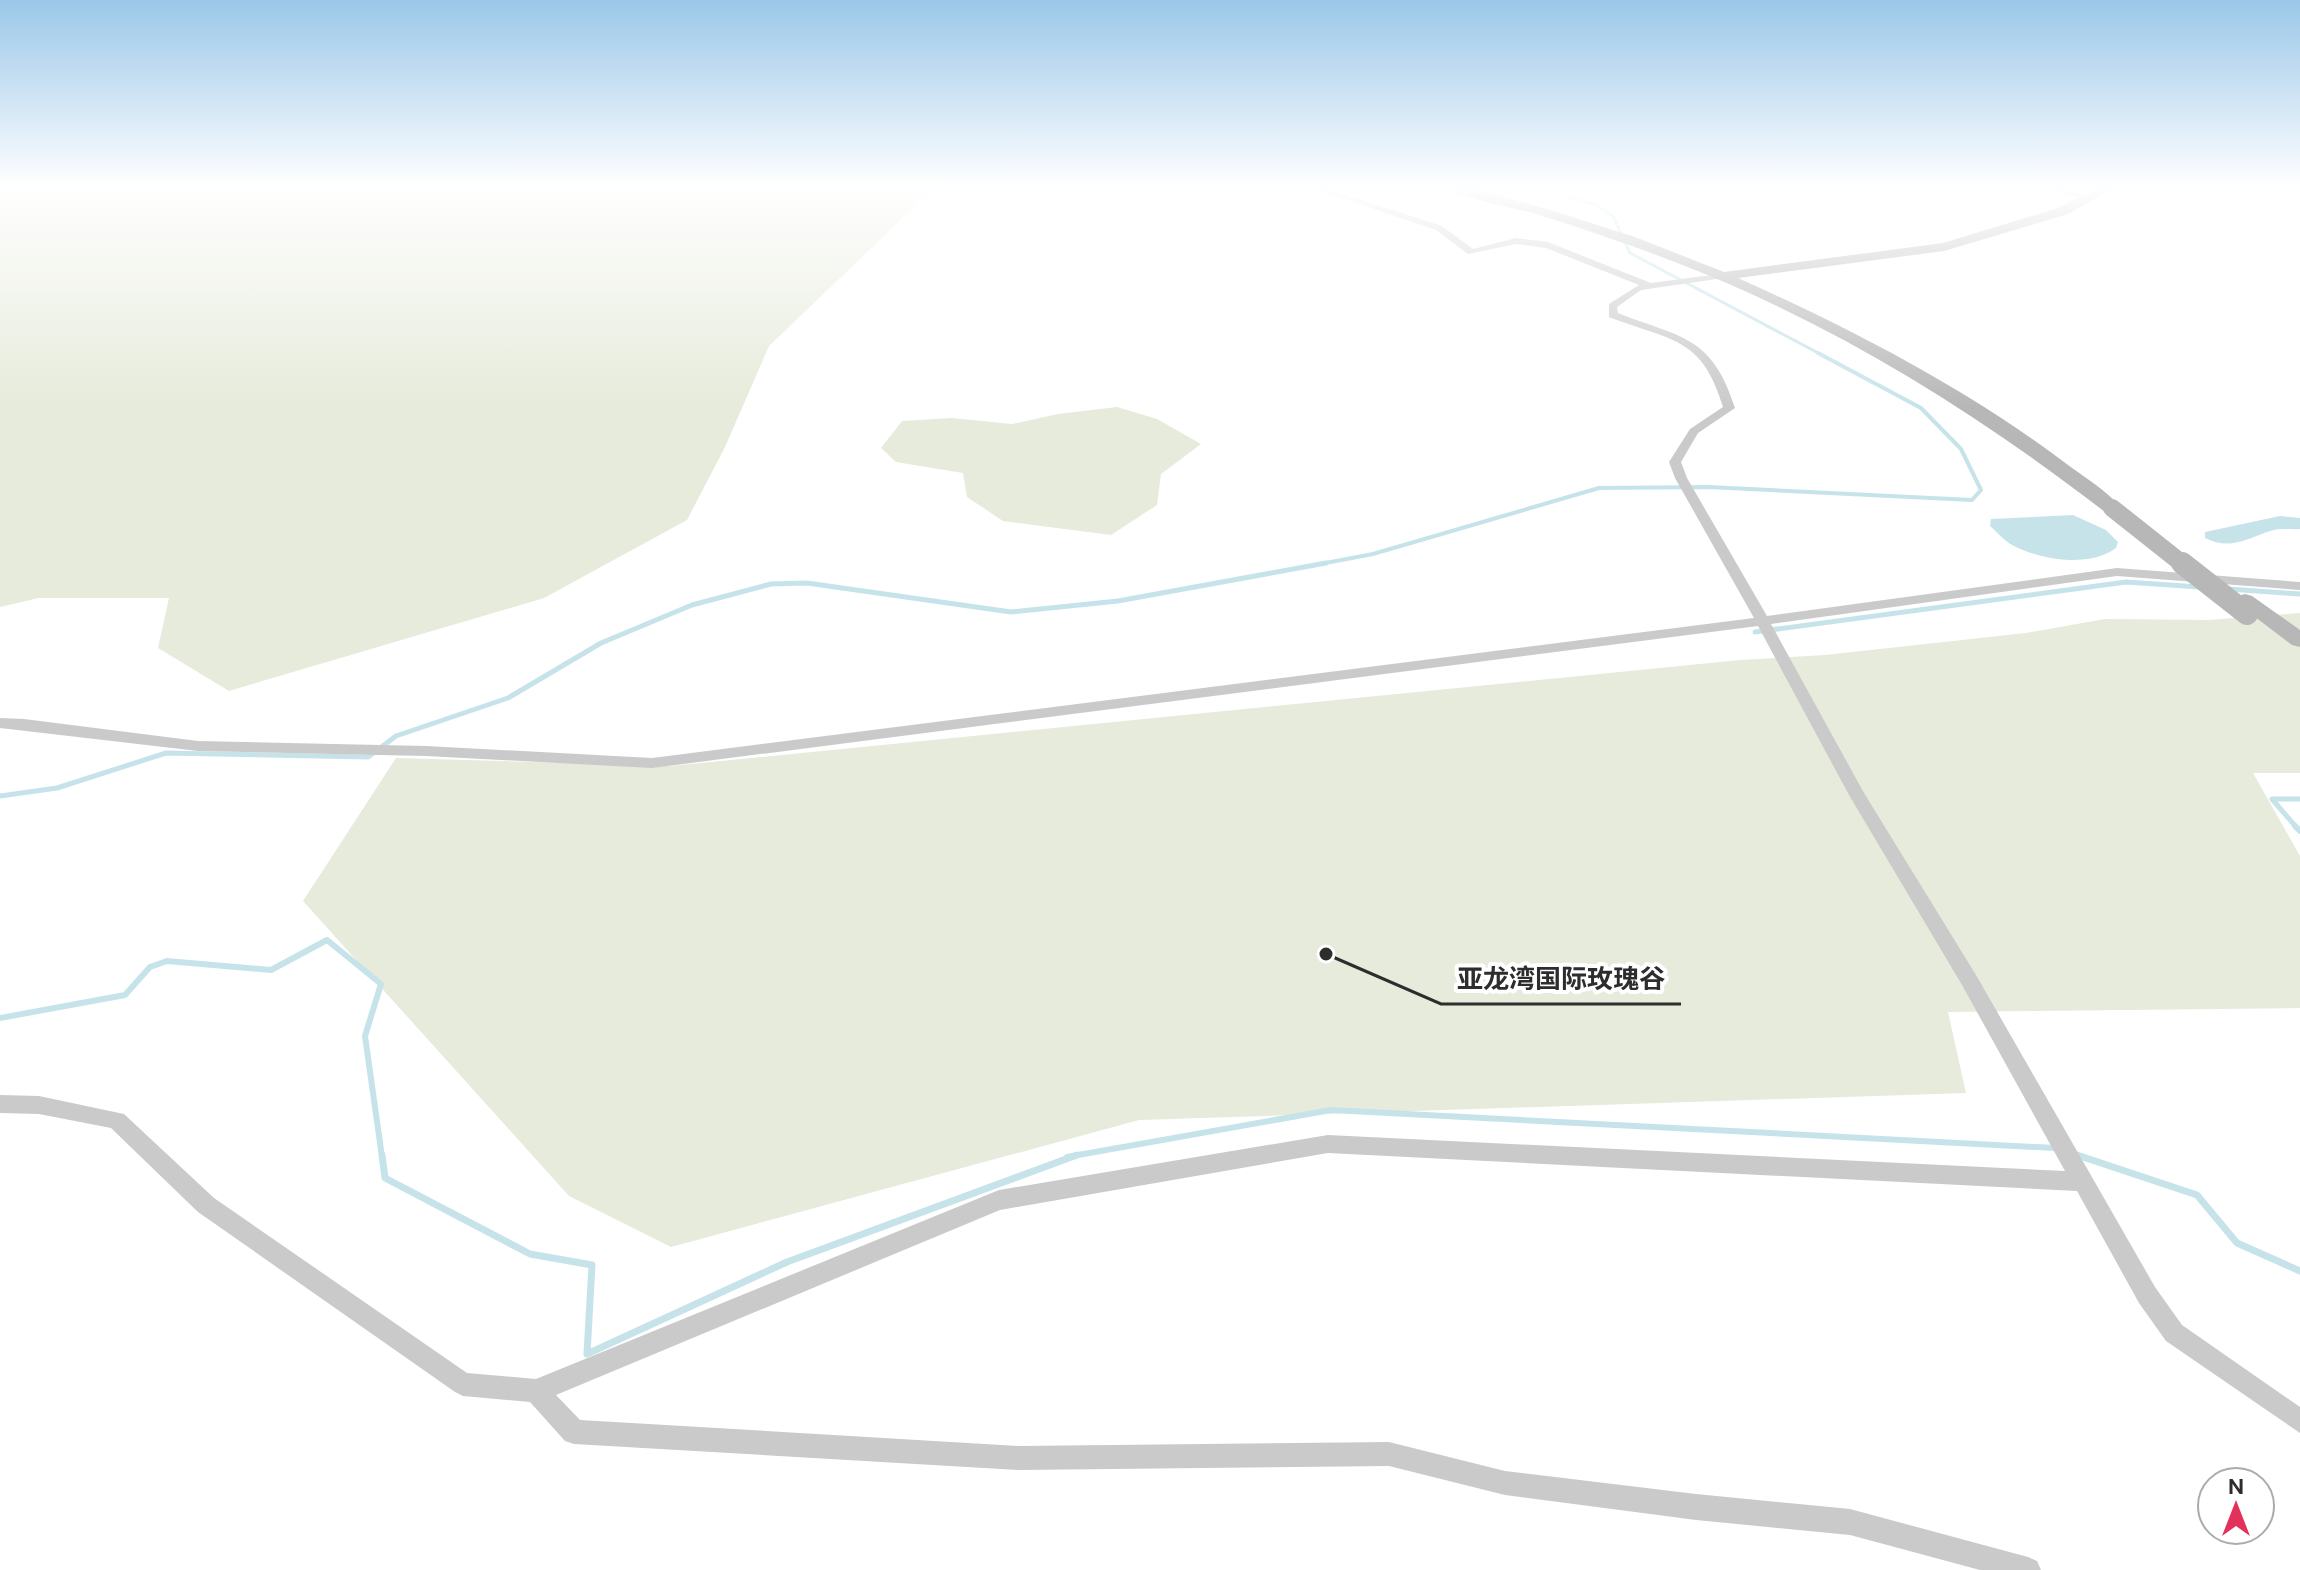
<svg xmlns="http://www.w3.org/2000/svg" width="2300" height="1570" font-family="'DM Sans','Noto Sans SC',sans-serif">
<rect width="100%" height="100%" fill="#fff"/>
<path fill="#e6ebdb" d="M 0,187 L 935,187 L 769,346 L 725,447 L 687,520 L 544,598 L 229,691 L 158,648 L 169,598 L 39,598 L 0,607 Z
M 1117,407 L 1157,419 L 1201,444 L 1161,474 L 1157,505 L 1111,535 L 1003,521 L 967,497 L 963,473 L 896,462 L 881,448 L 902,421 L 952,418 L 1012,424 L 1058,414 Z
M 2300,613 L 2300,773 L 2253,773 L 2300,856 L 2300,1008 L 1948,1012 L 1966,1093 L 1139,1120 L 671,1247 L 569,1196 L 303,901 L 396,758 L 670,766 L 1740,660 L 1825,655 L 2026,633 L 2105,619 L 2208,620 Z"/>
<path fill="#c7e3ea" d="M 2073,515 L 2106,530 L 2118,542 L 2116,548 C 2089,568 2042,560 2014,546 C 2005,542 1997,532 1990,526 L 1991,519 Z
M 2280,516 L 2300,518 L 2300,529 C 2292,530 2282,528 2274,530 C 2250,536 2232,552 2205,538 L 2205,532 Z"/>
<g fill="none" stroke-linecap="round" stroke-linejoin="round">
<path stroke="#c7e3ea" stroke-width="3" d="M 1538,187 L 1596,205 L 1613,216 L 1630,253 L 1822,355"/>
<path stroke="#c7e3ea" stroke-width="4" d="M 1315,565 L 1373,554 L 1599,488 L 1709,487 L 1972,500 L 1981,490 L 1961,449 L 1921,408 L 1818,353"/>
<path stroke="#c7e3ea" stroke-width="5" d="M 2229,589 L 2300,594
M 1755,632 L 2126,582 L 2199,587
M 0,796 L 57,788 L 166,753 L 368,757 L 396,736 L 508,698 L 601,643 L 692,605 L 771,584 L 807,583 L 1011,612 L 1118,601 L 1326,563
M 2297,828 L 2272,799 L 2300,799"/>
<path stroke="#c7e3ea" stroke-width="6" d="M 2295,826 L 2300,831
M 0,1018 L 125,995 L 150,967 L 167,961 L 271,970 L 327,940 L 381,984 L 365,1036 L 382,1157
M 2076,1155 L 2083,1157
M 1067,1157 L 1331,1110 L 2055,1148"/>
<path stroke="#c7e3ea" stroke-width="7" d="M 382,1155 L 385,1178 L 530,1254 L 592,1265 L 587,1354 L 787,1262 L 1077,1155
M 2077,1155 L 2197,1195 L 2237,1243 L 2300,1271"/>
<path fill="#cacaca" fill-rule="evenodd" d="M 1309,187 L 1321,187 L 1442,226 L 1473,249 L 1516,238 L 1548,242 L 1651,283 L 1727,273 L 1729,275 L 1724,278 L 1641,290 L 1617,307 L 1618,313 C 1681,338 1712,335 1735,408 L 1698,433 L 1681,462 L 1687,478 L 1767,616 L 2117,568 L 2300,582 L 2300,590 L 2117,576 L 1771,624 L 1864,793 L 1976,975 L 2155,1287 L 2182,1325 L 2300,1407 L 2300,1433 L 2166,1341 L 2139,1303 L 2077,1191 L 1328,1153 L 1000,1210 L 556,1395 L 580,1420 L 1020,1446 L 1389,1442 L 1505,1471 L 1696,1494 L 1850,1509 L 2028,1557 L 2037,1561 L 2041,1570 L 1980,1570 L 1850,1535 L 1696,1520 L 1505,1495 L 1389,1466 L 1020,1470 L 574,1444 L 565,1441 L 530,1402 L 463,1396 L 455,1392 L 198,1212 L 111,1128 L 39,1114 L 0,1113 L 0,1095 L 39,1096 L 124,1114 L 214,1198 L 467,1373 L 536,1379 L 999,1190 L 1328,1135 L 2065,1171 L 1962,985 L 1849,795 L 1758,626 L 652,768 L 426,756 L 198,751 L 0,728 L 0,718 L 24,719 L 198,741 L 426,746 L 652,758 L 1754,618 L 1675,478 L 1669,462 L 1690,429 L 1723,407 C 1702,336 1671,341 1609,317 L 1609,304 L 1639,285 L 1546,248 L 1516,244 L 1468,254 L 1436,230 Z
M 2044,187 L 2057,187 L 2092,198 L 2088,201 Z"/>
<path fill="#b7b7b7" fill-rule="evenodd" d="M 1447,187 L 1467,187 L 1547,209 L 1635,237 L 1724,272 L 1943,243 L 2058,208 L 2100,187 L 2115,187 L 2068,214 L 1944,251 L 1738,278 C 1852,329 1964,387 2064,462 C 2082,476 2107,490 2121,508 L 2112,514 L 2105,512 C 1983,418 1854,336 1710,276 C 1654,253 1597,233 1539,215 C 1518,208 1461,199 1447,187 Z
M 2245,594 L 2252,596 L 2300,630 L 2300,647 L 2292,645 L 2238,604 L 2235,600 L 2238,596 Z"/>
<path stroke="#b7b7b7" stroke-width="18" d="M 2112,508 L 2184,565"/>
<path stroke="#b7b7b7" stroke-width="22" d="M 2182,563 L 2247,614"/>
</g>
<linearGradient id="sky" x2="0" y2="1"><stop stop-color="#9bc7e9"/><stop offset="0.46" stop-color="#fff"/><stop offset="1" stop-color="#fff" stop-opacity="0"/></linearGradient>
<rect width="2300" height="407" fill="url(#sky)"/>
<path fill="none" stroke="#2d2d2d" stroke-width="3" d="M1326 954L1441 1004H1681"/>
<circle fill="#2d2d2d" stroke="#fff" stroke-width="3" cx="1326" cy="954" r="8"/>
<g font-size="26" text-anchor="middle" font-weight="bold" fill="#2d2d2d" stroke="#fff" stroke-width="8" stroke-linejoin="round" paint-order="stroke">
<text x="1561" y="988">亚龙湾国际玫瑰谷</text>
</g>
<g transform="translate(2236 1506)"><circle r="38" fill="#ffffff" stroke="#ababab" stroke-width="2"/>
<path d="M0-6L14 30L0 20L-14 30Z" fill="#e2325c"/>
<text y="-12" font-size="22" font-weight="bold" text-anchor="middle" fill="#2d2d2d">N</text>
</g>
</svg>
